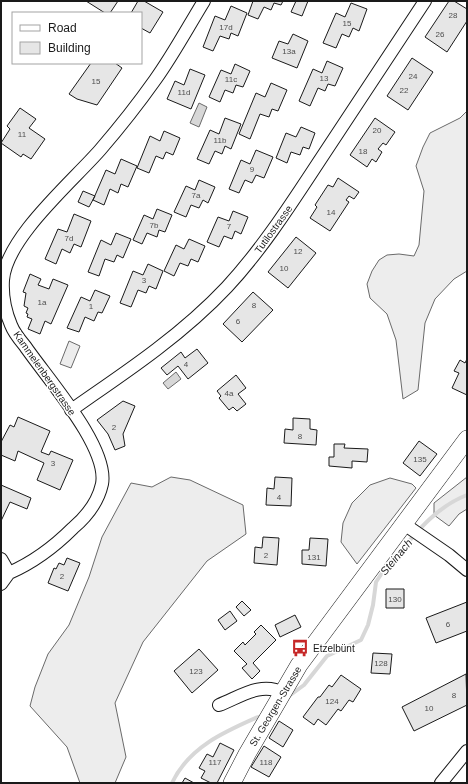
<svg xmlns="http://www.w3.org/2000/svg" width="468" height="784" font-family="Arial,sans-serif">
<rect width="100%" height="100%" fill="#fff"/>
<path fill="#ededed" stroke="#6a6a6a" d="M 467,111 L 467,271 L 454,279 L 435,299 L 425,323 L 418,390 L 403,399 L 396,340 L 387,314 L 370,298 L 367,284 L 372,271 L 379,260 L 387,255 L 399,254 L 414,256 L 419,245 L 424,191 L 416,166 L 423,147 L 430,133 L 460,118 Z
M 69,341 L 80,346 L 71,368 L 60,364 Z
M 171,477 L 190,480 L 243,505 L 246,534 L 207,561 L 143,642 L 115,703 L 126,757 L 115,783 L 80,783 L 67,747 L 30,706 L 35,687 L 48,654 L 69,625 L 89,577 L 102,537 L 131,483 L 152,487 Z
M 467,477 L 467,509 L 459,514 L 449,526 L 434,515 L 434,503 Z
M 390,478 L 412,484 L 416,488 L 357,564 L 341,542 L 343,523 L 352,503 L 370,485 Z"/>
<path fill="#d7d7d7" stroke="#6a6a6a" d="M 199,103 L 207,107 L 199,127 L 190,123 Z
M 176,372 L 181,379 L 168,389 L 163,383 Z"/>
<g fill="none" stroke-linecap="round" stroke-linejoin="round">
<path stroke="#d7d7d7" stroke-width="4" d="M 289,696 L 304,685 L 327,656 L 361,640 L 368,625 L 373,605 L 376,582 L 382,573 C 408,544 430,509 467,495
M 172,783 C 189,747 224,732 258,717"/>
</g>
<path fill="#e6e6e6" stroke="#1a1a1a" d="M 86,1 L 118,1 L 110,13 L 105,13 Z
M 138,1 L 144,1 L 163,12 L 150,33 L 141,28 L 141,13 L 131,13 Z
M 253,1 L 283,1 L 281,5 L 274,3 L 271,10 L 264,7 L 258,19 L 248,15 Z
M 296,1 L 308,1 L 302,16 L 291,12 Z
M 449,1 L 454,1 L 467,9 L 467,21 L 447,52 L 425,37 Z
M 351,3 L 367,9 L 359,31 L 353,28 L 349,37 L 342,34 L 336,48 L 323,43 L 336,13 L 345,17 Z
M 231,6 L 247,13 L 238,36 L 231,33 L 229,39 L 220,36 L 213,51 L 203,47 L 215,16 L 225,20 Z
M 293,34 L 308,41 L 297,68 L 272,58 L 279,41 L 288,44 Z
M 412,58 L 433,72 L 408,110 L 387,96 Z
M 327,61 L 343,68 L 335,86 L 328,84 L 325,91 L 318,88 L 310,106 L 299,101 L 313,69 L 322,73 Z
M 91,63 L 115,63 L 122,68 L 97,105 L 77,99 L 69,94 Z
M 235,64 L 250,71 L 243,87 L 236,85 L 233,93 L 225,90 L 220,102 L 209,97 L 221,70 L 231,74 Z
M 190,69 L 205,75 L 191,109 L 167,99 L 175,81 L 184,85 Z
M 271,83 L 287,90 L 278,111 L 272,109 L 269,117 L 260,114 L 250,139 L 239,134 L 256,93 L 265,97 Z
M 20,108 L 36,119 L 29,128 L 45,139 L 31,159 L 23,154 L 21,157 L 1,143 L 10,129 L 7,126 Z
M 225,118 L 241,124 L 231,149 L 225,146 L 222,154 L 215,151 L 209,164 L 197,159 L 210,130 L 219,134 Z
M 375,118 L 395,132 L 386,145 L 383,143 L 378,149 L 382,152 L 376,162 L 372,159 L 367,167 L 350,155 Z
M 301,127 L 315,133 L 309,149 L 303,147 L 300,155 L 291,152 L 287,163 L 276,158 L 286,133 L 296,137 Z
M 164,131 L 180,138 L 173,155 L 166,152 L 163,159 L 156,156 L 149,173 L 137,168 L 150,136 L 160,141 Z
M 256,150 L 273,157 L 264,178 L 256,175 L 252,183 L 245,180 L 239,193 L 229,189 L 241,160 L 250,164 Z
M 121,159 L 137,166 L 128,187 L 121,184 L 118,193 L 110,189 L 104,205 L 93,200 L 106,170 L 115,174 Z
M 338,178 L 359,192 L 354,199 L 349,196 L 346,200 L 349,202 L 330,231 L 310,218 L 317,207 L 315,205 L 328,185 L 333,187 Z
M 199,180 L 215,187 L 208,203 L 203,200 L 199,208 L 191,205 L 186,217 L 174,212 L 186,186 L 195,190 Z
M 83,191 L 95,196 L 89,207 L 78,202 Z
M 157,209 L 172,215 L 165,232 L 159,230 L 157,237 L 147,233 L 142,244 L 133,240 L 144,215 L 153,219 Z
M 233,211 L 248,217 L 241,234 L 235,231 L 232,239 L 224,236 L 219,247 L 207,242 L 218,217 L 229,221 Z
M 74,214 L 91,221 L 81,247 L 74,244 L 70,253 L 62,249 L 56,264 L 45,259 L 58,229 L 67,232 Z
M 116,233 L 131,239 L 123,258 L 117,255 L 114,262 L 105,259 L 99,276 L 88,272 L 101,240 L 111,245 Z
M 296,237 L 316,253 L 288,288 L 268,272 Z
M 189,239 L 205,246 L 198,262 L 191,259 L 188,266 L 180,263 L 174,276 L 164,271 L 176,245 L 184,249 Z
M 148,264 L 163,271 L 156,289 L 149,286 L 146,293 L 138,290 L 131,307 L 120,303 L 133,271 L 143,275 Z
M 30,274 L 41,279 L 38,285 L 49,289 L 53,279 L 68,285 L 51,324 L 45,321 L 40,334 L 28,329 L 32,319 L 27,317 L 28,314 L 26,313 L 28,308 L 24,306 L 26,293 L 23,292 Z
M 95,290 L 110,296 L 102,313 L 98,312 L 94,321 L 85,317 L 79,332 L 67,328 L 81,297 L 90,301 Z
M 253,292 L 273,310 L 242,342 L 223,324 Z
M 197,349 L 208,363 L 188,379 L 178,366 L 167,375 L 161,368 L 181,352 L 185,358 Z
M 467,359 L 467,395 L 452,388 L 459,373 L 454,371 L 460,360 L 465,363 Z
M 236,375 L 246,388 L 238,394 L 246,404 L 237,411 L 233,407 L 229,410 L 219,398 L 221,396 L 217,391 Z
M 123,401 L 135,406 L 123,434 L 125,446 L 115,450 L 108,434 L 97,420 Z
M 18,417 L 50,431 L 41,452 L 49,455 L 51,451 L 73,460 L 60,490 L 37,480 L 44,463 L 18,451 L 15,461 L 1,455 L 1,442 L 10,425 L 14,427 Z
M 293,418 L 310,419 L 310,429 L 317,430 L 316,445 L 284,443 L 285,429 L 293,430 Z
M 419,441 L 437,454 L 420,476 L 403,463 Z
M 334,444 L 345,444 L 344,448 L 368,449 L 367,462 L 352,461 L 352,468 L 329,466 L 329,457 L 334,457 Z
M 275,477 L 292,478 L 291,506 L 266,505 L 267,488 L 274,489 Z
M 1,485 L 31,498 L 27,509 L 10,502 L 1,521 Z
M 263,537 L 279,538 L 277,565 L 254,563 L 255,547 L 262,548 Z
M 310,538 L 328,539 L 326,566 L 302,564 L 302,550 L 309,550 Z
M 67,558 L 80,563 L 68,591 L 48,583 L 54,568 L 56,569 L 59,563 L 64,565 Z
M 386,589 L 404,589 L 404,608 L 386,608 Z
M 242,601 L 251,610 L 244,616 L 236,607 Z
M 467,602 L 467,631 L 436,643 L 426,618 Z
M 230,611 L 237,621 L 225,630 L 218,620 Z
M 295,615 L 301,627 L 280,637 L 275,625 Z
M 261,625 L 276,640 L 253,663 L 260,671 L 252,679 L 242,668 L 247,664 L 234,651 L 243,642 L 245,645 L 256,634 L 254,632 Z
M 199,649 L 218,670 L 192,693 L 174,671 Z
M 373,653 L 392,654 L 390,674 L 371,673 Z
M 466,674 L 467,705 L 414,731 L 402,707 Z
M 341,675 L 361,689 L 353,702 L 349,700 L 341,711 L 338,709 L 326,725 L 318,719 L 314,725 L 303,717 L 318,697 L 320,697 L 329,685 L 332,687 Z
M 279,721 L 293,730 L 283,747 L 269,738 Z
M 220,743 L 234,750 L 217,783 L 211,783 L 201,778 L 205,771 L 199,768 L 207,754 L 213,757 Z
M 264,746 L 281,757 L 269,777 L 251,767 Z
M 185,778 L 194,783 L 182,783 Z"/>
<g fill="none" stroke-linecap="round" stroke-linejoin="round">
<g stroke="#1a1a1a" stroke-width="14">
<path id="street" d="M 71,410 C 125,373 182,335 227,287 C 263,248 291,204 320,160 C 355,107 390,54 425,1
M 404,524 L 449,555 L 467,570
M 1,559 L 9,573 L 1,584
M 9,573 C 32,563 55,546 73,528 C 86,517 98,502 102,484 C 109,447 46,377 25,346 C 20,340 14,333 11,325 C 5,311 2,296 3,280 C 6,238 72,182 100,150 C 119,128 138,104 155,80 C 173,55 188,27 204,1
M 219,705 C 240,697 261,681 283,693
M 441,783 L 467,751"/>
</g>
<g stroke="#1a1a1a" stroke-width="18">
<path id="secondary" d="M 232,783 L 247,754 L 299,665 L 467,439"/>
</g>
<use href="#street" stroke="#fff" stroke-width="12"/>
<use href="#secondary" stroke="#fff" stroke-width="17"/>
</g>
<defs>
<g id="bus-bare" transform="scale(1.38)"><path d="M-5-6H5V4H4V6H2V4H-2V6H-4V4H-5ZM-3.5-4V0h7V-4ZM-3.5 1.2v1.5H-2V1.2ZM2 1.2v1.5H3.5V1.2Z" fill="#c62828" stroke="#fff" stroke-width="2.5" paint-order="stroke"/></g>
</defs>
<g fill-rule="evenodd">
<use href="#bus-bare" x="300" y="648"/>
</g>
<g text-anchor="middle" stroke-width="3" stroke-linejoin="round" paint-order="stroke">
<g font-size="8" fill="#4d4d4d">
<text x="453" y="18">28</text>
<text x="347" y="26">15</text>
<text x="226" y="30">17d</text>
<text x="440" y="37">26</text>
<text x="289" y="54">13a</text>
<text x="413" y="79">24</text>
<text x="324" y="81">13</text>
<text x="231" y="82">11c</text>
<text x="96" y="84">15</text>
<text x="404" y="93">22</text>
<text x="184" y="95">11d</text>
<text x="377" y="133">20</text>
<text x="22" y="137">11</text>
<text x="220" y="143">11b</text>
<text x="363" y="154">18</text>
<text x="252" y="172">9</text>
<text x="196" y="198">7a</text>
<text x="331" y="215">14</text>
<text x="154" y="228">7b</text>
<text x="229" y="229">7</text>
<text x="69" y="241">7d</text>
<text x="298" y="254">12</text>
<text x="284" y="271">10</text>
<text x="144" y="283">3</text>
<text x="42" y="305">1a</text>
<text x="254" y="308">8</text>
<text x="91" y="309">1</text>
<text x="238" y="324">6</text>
<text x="186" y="367">4</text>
<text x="229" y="396">4a</text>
<text x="114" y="430">2</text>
<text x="300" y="439">8</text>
<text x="420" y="462">135</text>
<text x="53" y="466">3</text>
<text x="279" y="500">4</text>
<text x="266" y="558">2</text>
<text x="314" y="560">131</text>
<text x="62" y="579">2</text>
<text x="395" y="602">130</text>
<text x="448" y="627">6</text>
<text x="381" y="666">128</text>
<text x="196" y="674">123</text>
<text x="454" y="698">8</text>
<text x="332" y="704">124</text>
<text x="429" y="711">10</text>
<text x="215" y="765">117</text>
<text x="266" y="765">118</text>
</g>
<g font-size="10" fill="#1a1a1a" stroke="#fff">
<text transform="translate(273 229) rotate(-54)" y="4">Tutilostrasse</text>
<text transform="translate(45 373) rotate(55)" y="4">Kammelenbergstrasse</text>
<text transform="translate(275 706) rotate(-59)" y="4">St. Georgen-Strasse</text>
</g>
<g font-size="10" fill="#1a1a1a" stroke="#fff" text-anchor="start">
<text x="313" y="652">Etzelbünt</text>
</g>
<g font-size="11" font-style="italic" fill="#1a1a1a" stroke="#fff">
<text transform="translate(396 557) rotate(-50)" y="4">Steinach</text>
</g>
</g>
<rect width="468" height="784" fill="none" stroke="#1a1a1a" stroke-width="4"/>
<rect x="12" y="12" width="130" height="52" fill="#ffffff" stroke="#a3a3a3"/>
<rect x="20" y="25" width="20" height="6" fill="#ffffff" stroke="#a3a3a3"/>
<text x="48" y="32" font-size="12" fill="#1a1a1a">Road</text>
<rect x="20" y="42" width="20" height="12" fill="#e6e6e6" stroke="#a3a3a3"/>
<text x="48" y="52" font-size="12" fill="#1a1a1a">Building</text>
</svg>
